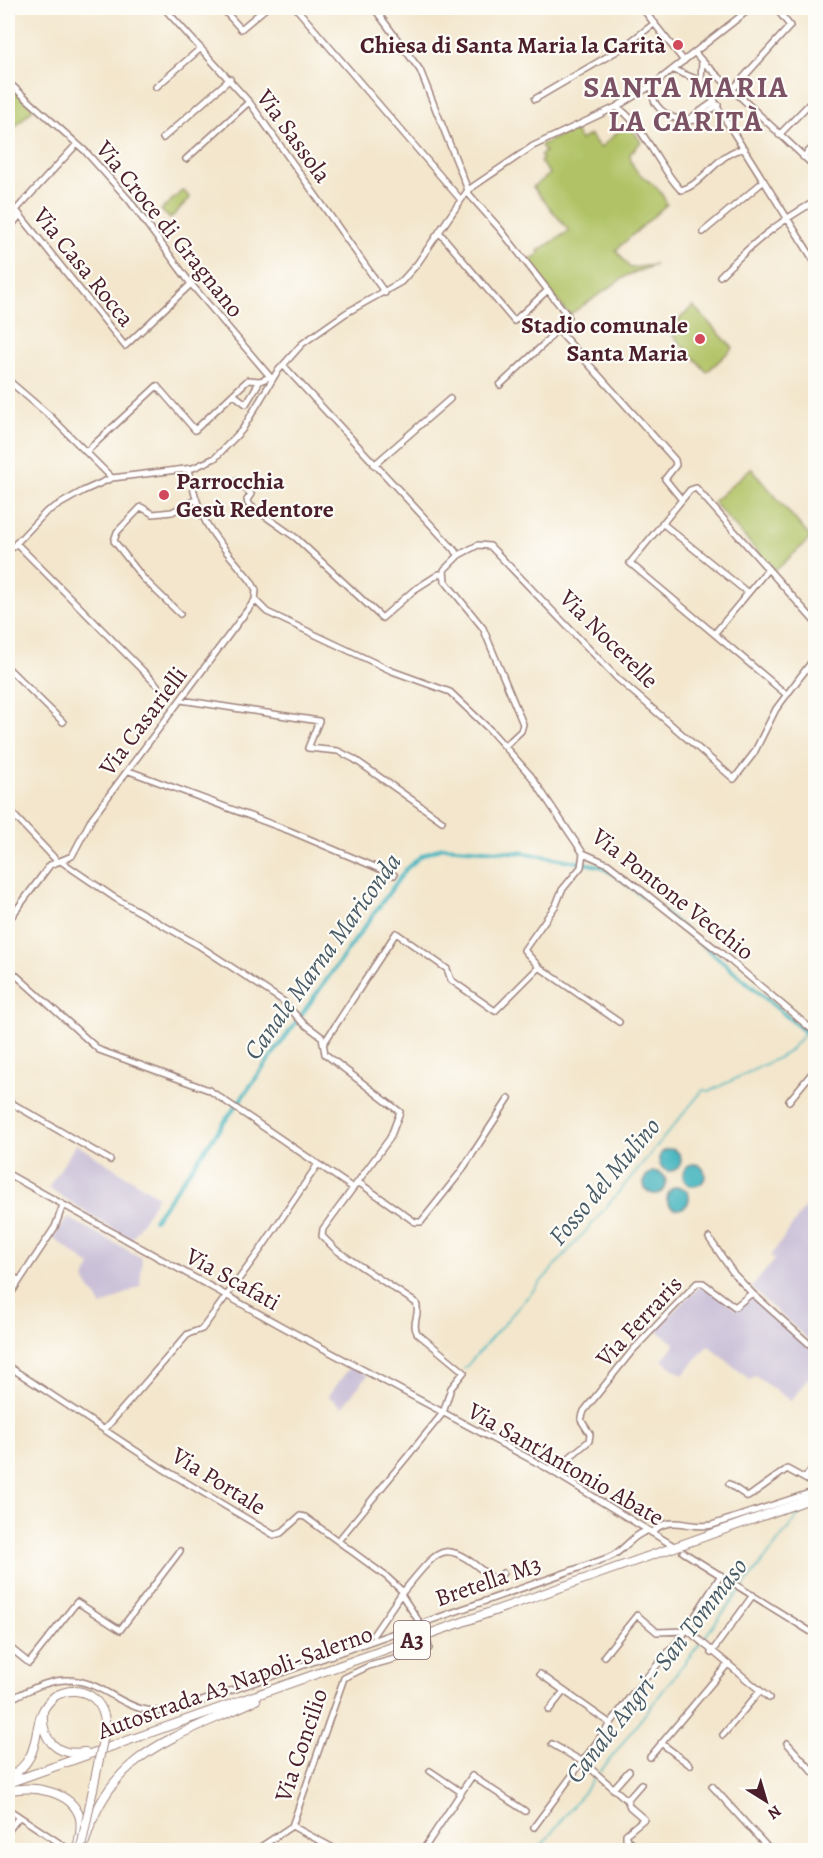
<svg xmlns="http://www.w3.org/2000/svg" width="823" height="1858" font-family="Alegreya,serif">
<rect width="100%" height="100%" fill="#fdfcf7"/>
<filter id="ink" filterUnits="userSpaceOnUse"><feTurbulence type="fractalNoise" baseFrequency=".0167" numOctaves="2"/><feDisplacementMap in="SourceGraphic" scale="12" xChannelSelector="R" yChannelSelector="G"/><feConvolveMatrix kernelMatrix="1 2 1 2 8 2 1 2 1" color-interpolation-filters="sRGB"/></filter>
<filter id="wash" filterUnits="userSpaceOnUse"><feTurbulence type="fractalNoise" baseFrequency=".008" numOctaves="4" result="noise"/><feDisplacementMap in="SourceGraphic" scale="24" xChannelSelector="R" yChannelSelector="G"/><feGaussianBlur stdDeviation="1.35" result="paint"/><feColorMatrix in="noise" values="0 0 0 0 0 0 0 0 0 0 0 0 0 0 0 0 0 1.4 0 .05"/><feComposite in="paint" operator="in"/></filter>
<g filter="url(#wash)">
<rect width="100%" height="100%" fill="#f3e6cc"/>
<path fill="#c9bfd7" d="M 76,1144 L 158,1196 L 131,1240 L 48,1188 Z
M 815,1193 L 815,1346 L 751,1288 L 775,1259 L 771,1256 Z
M 67,1217 L 142,1258 L 140,1286 L 102,1306 L 84,1280 L 91,1266 L 53,1238 Z
M 702,1284 L 736,1309 L 751,1296 L 815,1353 L 815,1383 L 808,1378 L 791,1401 L 755,1376 L 750,1380 L 708,1345 L 683,1375 L 662,1360 L 675,1344 L 655,1329 Z
M 351,1366 L 368,1375 L 342,1407 L 328,1396 Z"/>
<path fill="#b0c265" stroke="#7d7048" stroke-width="1.5" d="M 8,84 L 34,108 L 8,134 Z
M 628,123 L 641,142 L 630,154 C 631,172 645,177 656,187 C 661,191 664,198 667,204 L 616,250 L 630,268 L 655,265 L 628,275 L 569,315 L 527,263 L 540,253 L 538,251 L 569,231 L 533,187 L 550,174 L 540,162 L 543,159 L 540,156 L 545,152 L 541,145 L 574,129 L 580,140 L 590,135 L 600,148 Z
M 183,190 L 190,198 L 170,219 L 161,210 Z
M 693,306 L 733,348 L 707,372 L 668,330 Z
M 751,468 L 811,538 L 775,571 L 713,502 Z"/>
<path fill="#45b5bf" stroke="#486a75" stroke-width="1.5" d="M659 1160a11 11 0 1 1 22 0a11 11 0 1 1-22 0Z
M683 1175a11 11 0 1 1 22 0a11 11 0 1 1-22 0Z
M644 1183a11 11 0 1 1 22 0a11 11 0 1 1-22 0Z
M667 1198a11 11 0 1 1 22 0a11 11 0 1 1-22 0Z"/>
<g fill="none" stroke-linecap="round" stroke-linejoin="round">
<path stroke="#45b5bf" stroke-width="1.5" d="M 464,1369 L 598,1217 L 703,1090 L 710,1091 L 778,1058 L 788,1052 L 805,1033
M 743,1587 L 801,1512
M 703,1639 L 740,1591
M 600,1772 L 700,1643
M 538,1850 L 597,1775"/>
<path stroke="#45b5bf" stroke-width="4" d="M 154,1220 L 406,869 L 421,856 L 442,847 L 525,853 L 600,866 L 620,878 L 673,920 L 816,1041"/>
</g>
</g>
<g filter="url(#ink)">
<g fill="none" stroke-linecap="round" stroke-linejoin="round">
<g stroke="#9e827c" stroke-width="8">
<path id="minor" d="M 164,8 L 250,103 L 385,293
M 222,8 L 241,29 L 266,8
M 296,8 L 461,200
M 374,8 L 420,70 L 468,190
M 642,8 L 684,61
M 695,53 L 702,61 L 701,81 L 816,264
M 702,61 L 816,168
M 674,70 L 701,81
M 8,82 L 85,151 L 129,200 L 191,284 L 272,379
M 654,84 C 647,106 668,118 686,121 L 715,101
M 156,87 L 201,48
M 733,89 L 790,26 L 776,8
M 535,99 L 622,48 L 655,23
M 616,107 C 639,117 661,171 681,190 C 704,185 720,149 745,149
M 686,121 L 697,120 L 718,105
M 779,135 L 816,97
M 163,138 L 230,79
M 803,157 L 816,144
M 186,159 L 249,102
M 467,192 L 500,229 L 568,316 L 544,344 L 500,385
M 8,210 L 11,213 L 16,210
M 16,210 L 125,346 L 191,284
M 16,210 L 77,144
M 8,230 L 20,215
M 439,232 L 514,321 L 548,290
M 703,232 L 764,181
M 720,276 C 751,245 776,223 816,201
M 557,329 L 675,460 L 676,465 L 665,479 L 682,500
M 283,365 L 459,555 L 478,545 L 490,546 L 617,678 L 734,779 L 754,753 L 776,709 L 816,656
M 8,380 L 51,417 L 112,478
M 233,394 L 246,404 L 260,381
M 87,451 L 157,386 L 195,430 L 248,380 L 260,381 L 270,377
M 374,465 L 450,399
M 189,469 C 199,526 216,538 251,581 L 256,590 L 255,600
M 237,481 L 251,494 L 247,500 L 248,504 L 296,538 L 382,618 L 414,590 L 439,574 L 443,574
M 662,523 L 748,593
M 16,543 L 157,685
M 8,552 L 46,512 L 83,491 L 112,478 L 193,468 L 215,458 L 242,430 L 277,372 L 302,344 L 346,313 L 401,282 L 417,264 L 468,190 L 533,146 L 616,107 L 654,84 L 751,8
M 459,555 L 444,570 L 445,581 L 483,628 L 523,724 L 521,731 L 505,746
M 255,600 L 267,612 L 392,671 L 450,692 L 490,730 L 531,776 L 583,853 L 608,864 L 631,882 L 721,953 L 816,1033
M 180,614 L 143,578 L 114,541 L 117,532 L 141,507 L 153,514 L 172,512 L 195,500
M 715,633 L 768,569
M 8,668 L 63,722
M 787,695 L 630,563 L 690,490 L 696,488 L 816,623
M 181,700 L 319,721 L 308,748 L 338,751 L 354,759 L 442,821
M 129,771 L 290,831 L 394,875
M 8,809 L 58,862
M 62,862 L 115,898 L 198,945 L 283,1001 L 302,1022 L 322,1037 L 325,1054 L 400,1112 L 390,1138 L 323,1229 L 322,1236 L 336,1250 L 416,1303 C 421,1313 411,1323 417,1333 L 464,1372 L 451,1388 L 443,1413 L 338,1541
M 8,921 L 50,865 L 72,856 L 92,818 L 255,600
M 539,967 L 524,950 L 556,905 L 562,890 L 581,867 L 583,853
M 8,968 L 99,1050 L 209,1090 L 353,1188
M 324,1043 L 396,933 L 447,969 L 451,980 L 495,1011 L 539,967 L 619,1022
M 8,1101 L 110,1160
M 789,1101 L 816,1068
M 8,1174 L 285,1328 L 545,1467 L 672,1545
M 358,1182 L 415,1222 L 421,1222 L 460,1173 L 509,1098
M 709,1238 L 734,1274 L 752,1293
M 8,1273 L 18,1280
M 8,1298 L 55,1227 L 63,1205
M 8,1366 L 162,1468 L 274,1535 L 281,1533 L 300,1516 L 305,1517 L 387,1577 L 403,1592 L 401,1594 L 418,1620
M 105,1429 L 188,1334 L 202,1329 L 261,1249 L 318,1164
M 553,1471 L 589,1441 L 590,1434 L 581,1420 L 584,1411 L 632,1351 L 697,1283 L 703,1283 L 735,1307 L 752,1293 L 816,1350
M 805,1478 L 816,1463
M 729,1484 L 748,1497 L 787,1469 L 816,1485
M 652,1533 C 669,1513 690,1530 712,1525 L 816,1491
M 683,1552 L 816,1635
M 403,1592 C 443,1543 444,1538 495,1581 L 503,1573
M 686,1629 L 769,1698
M 373,1635 L 401,1594
M 8,1646 L 29,1663 L 77,1602 L 120,1630 L 180,1551
M 711,1653 L 753,1595
M 604,1656 L 637,1615 L 657,1632 L 685,1631
M 540,1674 L 611,1724
M 8,1700 C 26,1692 44,1681 65,1680 C 109,1679 126,1722 179,1709 L 610,1557 C 625,1550 632,1535 647,1531
M 549,1710 L 564,1691
M 723,1735 L 760,1691
M 661,1743 L 690,1765
M 787,1743 L 816,1775
M 552,1744 L 583,1762 L 627,1800 L 630,1807 L 644,1819 L 626,1834 L 626,1838 L 639,1850
M 650,1757 L 727,1665
M 430,1771 L 461,1792
M 712,1786 L 770,1850
M 613,1789 L 629,1771
M 627,1800 L 641,1784
M 8,1809 L 70,1850
M 292,1826 L 337,1850
M 534,1827 L 633,1693 L 683,1635 L 721,1575
M 8,1831 L 19,1817
M 256,1850 L 292,1826 L 344,1678 L 369,1666 L 424,1651 L 429,1648 L 428,1643
M 423,1850 L 472,1776 L 525,1811"/>
</g>
<g stroke="#9e827c" stroke-width="10">
<path id="highway" d="M 43,1712 C 41,1739 56,1757 85,1752
M 8,1778 C 50,1754 25,1720 55,1696
M 8,1783 L 816,1497
M 8,1791 C 31,1785 72,1790 80,1818 C 82,1829 79,1840 77,1850
M 85,1842 C 111,1748 180,1737 256,1700"/>
</g>
<use href="#minor" stroke="#fff" stroke-width="5"/>
<use href="#highway" stroke="#fff" stroke-width="8"/>
<g stroke="#9e827c" stroke-width="8" stroke-linecap="butt">
<path id="minor-bridge" d="M 418,1620 L 423,1628
M 425,1632 L 428,1643"/>
</g>
<g stroke="#9e827c" stroke-width="10" stroke-linecap="butt">
<path id="highway-bridge" d="M 55,1696 C 82,1681 108,1701 105,1730 L 81,1848"/>
</g>
<use href="#minor-bridge" stroke="#fff" stroke-width="5"/>
<use href="#highway-bridge" stroke="#fff" stroke-width="8"/>
</g>
</g>
<g fill="#d1495b" stroke="#fdfcf7" stroke-width="2">
<circle cx="678" cy="45" r="6"/>
<circle cx="700" cy="339" r="6"/>
<circle cx="164" cy="495" r="6"/>
</g>
<g text-anchor="middle" stroke-width="4.5" stroke-linejoin="round" paint-order="stroke">
<rect fill="#fdfcf7" stroke="#806168" stroke-width="1.5" x="394" y="1621" width="36" height="38" rx="4.5"/>
<g font-size="22" font-weight="bold" fill="#4a1f2b">
<text x="412" y="1648">A3</text>
</g>
<g font-size="24" font-weight="bold" fill="#4a1f2b" stroke="#fdfcf7" text-anchor="end">
<text x="666" y="53">Chiesa di Santa Maria la Carità</text>
<text x="688" y="333">Stadio comunale<tspan x="688" dy="28">Santa Maria</tspan></text>
<text x="176" y="489" text-anchor="start">Parrocchia<tspan x="176" dy="28">Gesù Redentore</tspan></text>
</g>
<g font-size="24" fill="#4a1f2b" stroke="#fdfcf7">
<text transform="translate(294 136) rotate(54)" y="8">Via Sassola</text>
<text transform="translate(170 229) rotate(51)" y="8">Via Croce di Gragnano</text>
<text transform="translate(84 267) rotate(51)" y="8">Via Casa Rocca</text>
<text transform="translate(609 639) rotate(45)" y="8">Via Nocerelle</text>
<text transform="translate(143 721) rotate(-53)" y="8">Via Casarielli</text>
<text transform="translate(673 894) rotate(38)" y="8">Via Pontone Vecchio</text>
<text transform="translate(233 1279) rotate(29)" y="8">Via Scafati</text>
<text transform="translate(639 1321) rotate(-47)" y="8">Via Ferraris</text>
<text transform="translate(566 1464) rotate(30)" y="8">Via Sant'Antonio Abate</text>
<text transform="translate(219 1481) rotate(32)" y="8">Via Portale</text>
<text transform="translate(488 1581) rotate(-19)" y="8">Bretella M3</text>
<text transform="translate(235 1682) rotate(-20)" y="8">Autostrada A3 Napoli-Salerno</text>
<text transform="translate(301 1745) rotate(-71)" y="8">Via Concilio</text>
</g>
<g font-size="26" font-style="italic" fill="#485b66" stroke="#fdfcf7">
<text transform="translate(322 956) rotate(-54)" y="9">Canale Marna Mariconda</text>
<text transform="translate(604 1181) rotate(-50)" y="9">Fosso del Mulino</text>
<text transform="translate(656 1670) rotate(-52)" y="9">Canale Angri - San Tommaso</text>
</g>
<g font-size="30" font-weight="bold" letter-spacing="1.5" fill="#7c5265" stroke="#fdfcf7">
<text x="686" y="97">SANTA MARIA<tspan x="686" dy="34">LA CARITÀ</tspan></text>
</g>
</g>
<rect width="823" height="1858" fill="none" stroke="#fdfcf7" stroke-width="30"/>
<g transform="translate(766 1801) rotate(143)" stroke="#fdfcf7" stroke-width="4.5" paint-order="stroke">
<path d="M0-4.5L10 22L0 15L-10 22Z" fill="#4a1f2b"/>
<text y="-9" font-size="16" font-weight="bold" text-anchor="middle" fill="#4a1f2b">N</text>
</g>
</svg>
